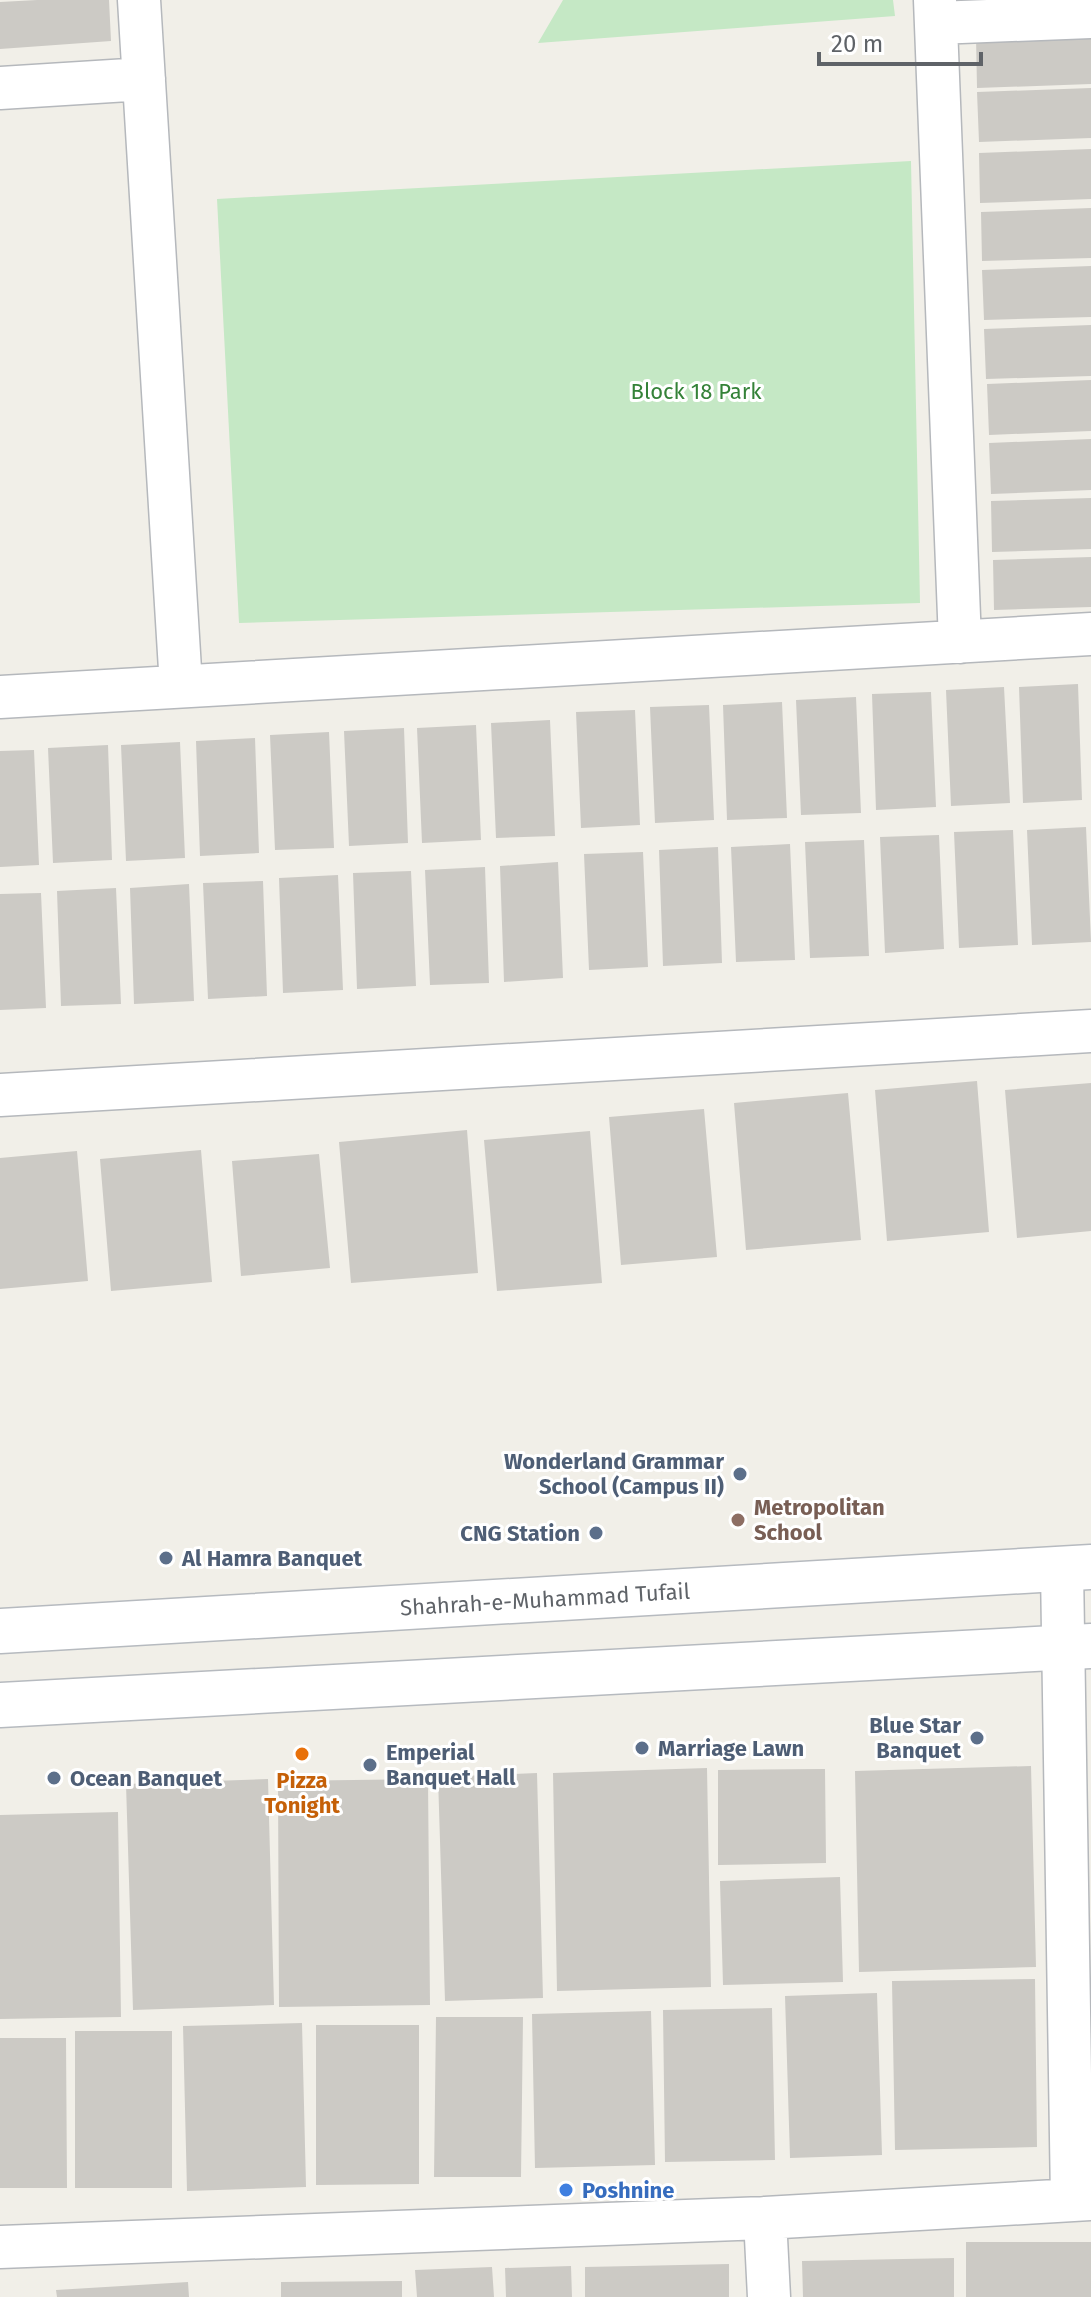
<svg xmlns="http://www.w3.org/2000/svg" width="1091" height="2297" font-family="'Fira Sans',sans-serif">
<rect width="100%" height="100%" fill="#f1efe8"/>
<path fill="#c5e8c5" d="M 563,0 L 893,0 L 895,16 L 538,43 Z
M 911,161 L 920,603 L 239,623 L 217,199 Z"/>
<path fill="#cccac5" d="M 37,0 L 109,0 L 111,41 L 0,49 L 0,2 Z
M 1091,33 L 1091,84 L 977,88 L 976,36 Z
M 1091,88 L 1091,138 L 979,142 L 977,92 Z
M 1091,149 L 1091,199 L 980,203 L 979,153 Z
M 1091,208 L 1091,258 L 982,261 L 981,212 Z
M 1091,266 L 1091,317 L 984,320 L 982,270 Z
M 1091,325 L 1091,376 L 986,379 L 984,329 Z
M 1091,380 L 1091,431 L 989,435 L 987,384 Z
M 1091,439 L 1091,490 L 991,494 L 989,443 Z
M 1091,498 L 1091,549 L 992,552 L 991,501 Z
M 1091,557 L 1091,607 L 994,610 L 993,560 Z
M 1078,684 L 1082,800 L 1023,803 L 1019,687 Z
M 1004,687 L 1010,803 L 951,806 L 946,690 Z
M 931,692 L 936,807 L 876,810 L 872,694 Z
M 856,697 L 861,813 L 801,815 L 796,700 Z
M 782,702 L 787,818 L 727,820 L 723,705 Z
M 709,705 L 714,820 L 655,823 L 650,707 Z
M 635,710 L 640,825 L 581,828 L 576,712 Z
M 550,720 L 555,836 L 496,838 L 491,723 Z
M 476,725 L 481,840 L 422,843 L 417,728 Z
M 404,728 L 408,843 L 349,846 L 344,731 Z
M 329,732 L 334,848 L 275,850 L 270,735 Z
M 255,738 L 259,853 L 200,856 L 196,741 Z
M 180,742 L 185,858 L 126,861 L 121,745 Z
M 108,745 L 112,860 L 53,863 L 48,748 Z
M 34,750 L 39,865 L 0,867 L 0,751 Z
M 1086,827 L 1091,942 L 1032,945 L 1027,830 Z
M 1013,830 L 1018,945 L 959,948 L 954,832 Z
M 939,835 L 944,949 L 885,953 L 880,837 Z
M 864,840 L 869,956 L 810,958 L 805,842 Z
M 790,844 L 795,960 L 736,962 L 731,847 Z
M 718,847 L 722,963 L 663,966 L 659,850 Z
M 643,852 L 648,967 L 589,970 L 584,854 Z
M 558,862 L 563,978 L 504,982 L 500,866 Z
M 485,867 L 489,983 L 430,985 L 425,870 Z
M 411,871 L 416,986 L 357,989 L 353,873 Z
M 338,875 L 343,990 L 283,993 L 279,878 Z
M 263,881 L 267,996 L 208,999 L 203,883 Z
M 189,884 L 194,1001 L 134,1004 L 130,888 Z
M 116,888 L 121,1004 L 61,1006 L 57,891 Z
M 41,893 L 46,1008 L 0,1010 L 0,894 Z
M 977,1081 L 989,1232 L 887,1241 L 875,1090 Z
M 1091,1083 L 1091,1231 L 1017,1238 L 1005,1090 Z
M 848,1093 L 861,1240 L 746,1250 L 734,1103 Z
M 704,1109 L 717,1257 L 621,1265 L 609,1117 Z
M 467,1130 L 478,1273 L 351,1283 L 339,1142 Z
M 590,1131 L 602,1283 L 497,1291 L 484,1140 Z
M 201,1150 L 212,1282 L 111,1291 L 100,1159 Z
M 77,1151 L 88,1281 L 0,1289 L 0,1158 Z
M 319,1154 L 330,1268 L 241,1276 L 232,1161 Z
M 1031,1766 L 1036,1967 L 859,1972 L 855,1771 Z
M 707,1768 L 711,1987 L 557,1991 L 553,1773 Z
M 825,1769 L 826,1863 L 718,1865 L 718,1770 Z
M 537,1773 L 543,1998 L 445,2001 L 438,1777 Z
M 268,1779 L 274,2005 L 133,2010 L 126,1784 Z
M 428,1779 L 430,2005 L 279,2007 L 278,1781 Z
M 118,1812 L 121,2017 L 0,2019 L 0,1815 Z
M 840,1877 L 843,1982 L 723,1985 L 720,1881 Z
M 1035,1979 L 1037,2147 L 895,2150 L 892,1981 Z
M 877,1993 L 882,2155 L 790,2158 L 785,1996 Z
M 772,2008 L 775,2160 L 665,2162 L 663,2010 Z
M 651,2011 L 655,2165 L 535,2168 L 532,2014 Z
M 436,2017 L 523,2017 L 521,2177 L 434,2177 Z
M 302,2023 L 306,2187 L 187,2191 L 183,2026 Z
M 316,2025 L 419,2025 L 419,2184 L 316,2185 Z
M 75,2031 L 172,2031 L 172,2188 L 75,2188 Z
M 0,2038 L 66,2038 L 67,2188 L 0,2188 Z
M 966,2242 L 1091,2242 L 1091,2297 L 966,2297 Z
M 954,2258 L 954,2297 L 803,2297 L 802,2261 Z
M 729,2264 L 729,2297 L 585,2297 L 585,2267 Z
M 571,2266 L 572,2297 L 506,2297 L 505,2268 Z
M 492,2267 L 494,2297 L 417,2297 L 415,2270 Z
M 402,2281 L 402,2297 L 281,2297 L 281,2282 Z
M 188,2282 L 189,2297 L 57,2297 L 56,2290 Z"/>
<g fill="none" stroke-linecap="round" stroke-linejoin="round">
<g stroke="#b5b8bc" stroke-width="45">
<path id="street" d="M 139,0 L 181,686
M 935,0 L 960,642
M 936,23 L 1091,17
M 0,88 L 144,79
M 0,697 L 1091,634
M 0,1095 L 1091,1031
M 1062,1569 L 1072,2200
M 765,2218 L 769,2297
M 0,2247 L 765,2218 L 1091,2199"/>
</g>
<g stroke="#b6babf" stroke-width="47">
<g id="secondary">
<path id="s1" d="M 0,1631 L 1091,1567"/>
<path d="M 0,1705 L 1091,1646"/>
</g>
</g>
<use href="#street" stroke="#fff" stroke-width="42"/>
<use href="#secondary" stroke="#fff" stroke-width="44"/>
</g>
<g fill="#5c6f8a" stroke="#fff" stroke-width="3">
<circle cx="740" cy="1474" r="8"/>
<circle cx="596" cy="1533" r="8"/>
<circle cx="166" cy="1558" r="8"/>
<circle cx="977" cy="1738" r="8"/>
<circle cx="642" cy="1748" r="8"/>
<circle cx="370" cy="1765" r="8"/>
<circle cx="54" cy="1778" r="8"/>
</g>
<circle fill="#8d6e63" stroke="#fff" stroke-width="3" cx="738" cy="1520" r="8"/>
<circle fill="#e8710a" stroke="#fff" stroke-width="3" cx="302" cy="1754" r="8"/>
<circle fill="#3f7fe0" stroke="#fff" stroke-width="3" cx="566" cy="2190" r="8"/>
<g text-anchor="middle" stroke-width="6" stroke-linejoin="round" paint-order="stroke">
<g font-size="22" fill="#348238" stroke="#fff">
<text x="696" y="399">Block 18 Park</text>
</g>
<g font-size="22" font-weight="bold" fill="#4e5e75" stroke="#fff" text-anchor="start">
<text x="724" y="1469" text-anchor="end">Wonderland Grammar<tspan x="724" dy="25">School (Campus II)</tspan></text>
<text x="580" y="1541" text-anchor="end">CNG Station</text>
<text x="182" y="1566">Al Hamra Banquet</text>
<text x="961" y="1733" text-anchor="end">Blue Star<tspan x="961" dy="25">Banquet</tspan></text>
<text x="658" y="1756">Marriage Lawn</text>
<text x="386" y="1760">Emperial<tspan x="386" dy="25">Banquet Hall</tspan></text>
<text x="70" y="1786">Ocean Banquet</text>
</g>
<g font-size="22" font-weight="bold" fill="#785e54" stroke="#fff" text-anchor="start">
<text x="754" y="1515">Metropolitan<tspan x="754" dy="25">School</tspan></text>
</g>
<g font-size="22" fill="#5f6368" stroke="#fff">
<text dy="8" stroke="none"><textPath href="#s1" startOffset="546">Shahrah-e-Muhammad Tufail</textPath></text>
</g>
<g font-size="22" font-weight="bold" fill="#c56008" stroke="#fff">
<text x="302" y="1788">Pizza<tspan x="302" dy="25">Tonight</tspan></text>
</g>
<g font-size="22" font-weight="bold" fill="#366cbe" stroke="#fff" text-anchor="start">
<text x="582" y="2198">Poshnine</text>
</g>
</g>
<path d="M819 52v12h162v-12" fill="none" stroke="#5f6368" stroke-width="4"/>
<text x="831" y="52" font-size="24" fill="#5f6368" stroke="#ffffff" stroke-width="6" paint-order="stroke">20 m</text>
</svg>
